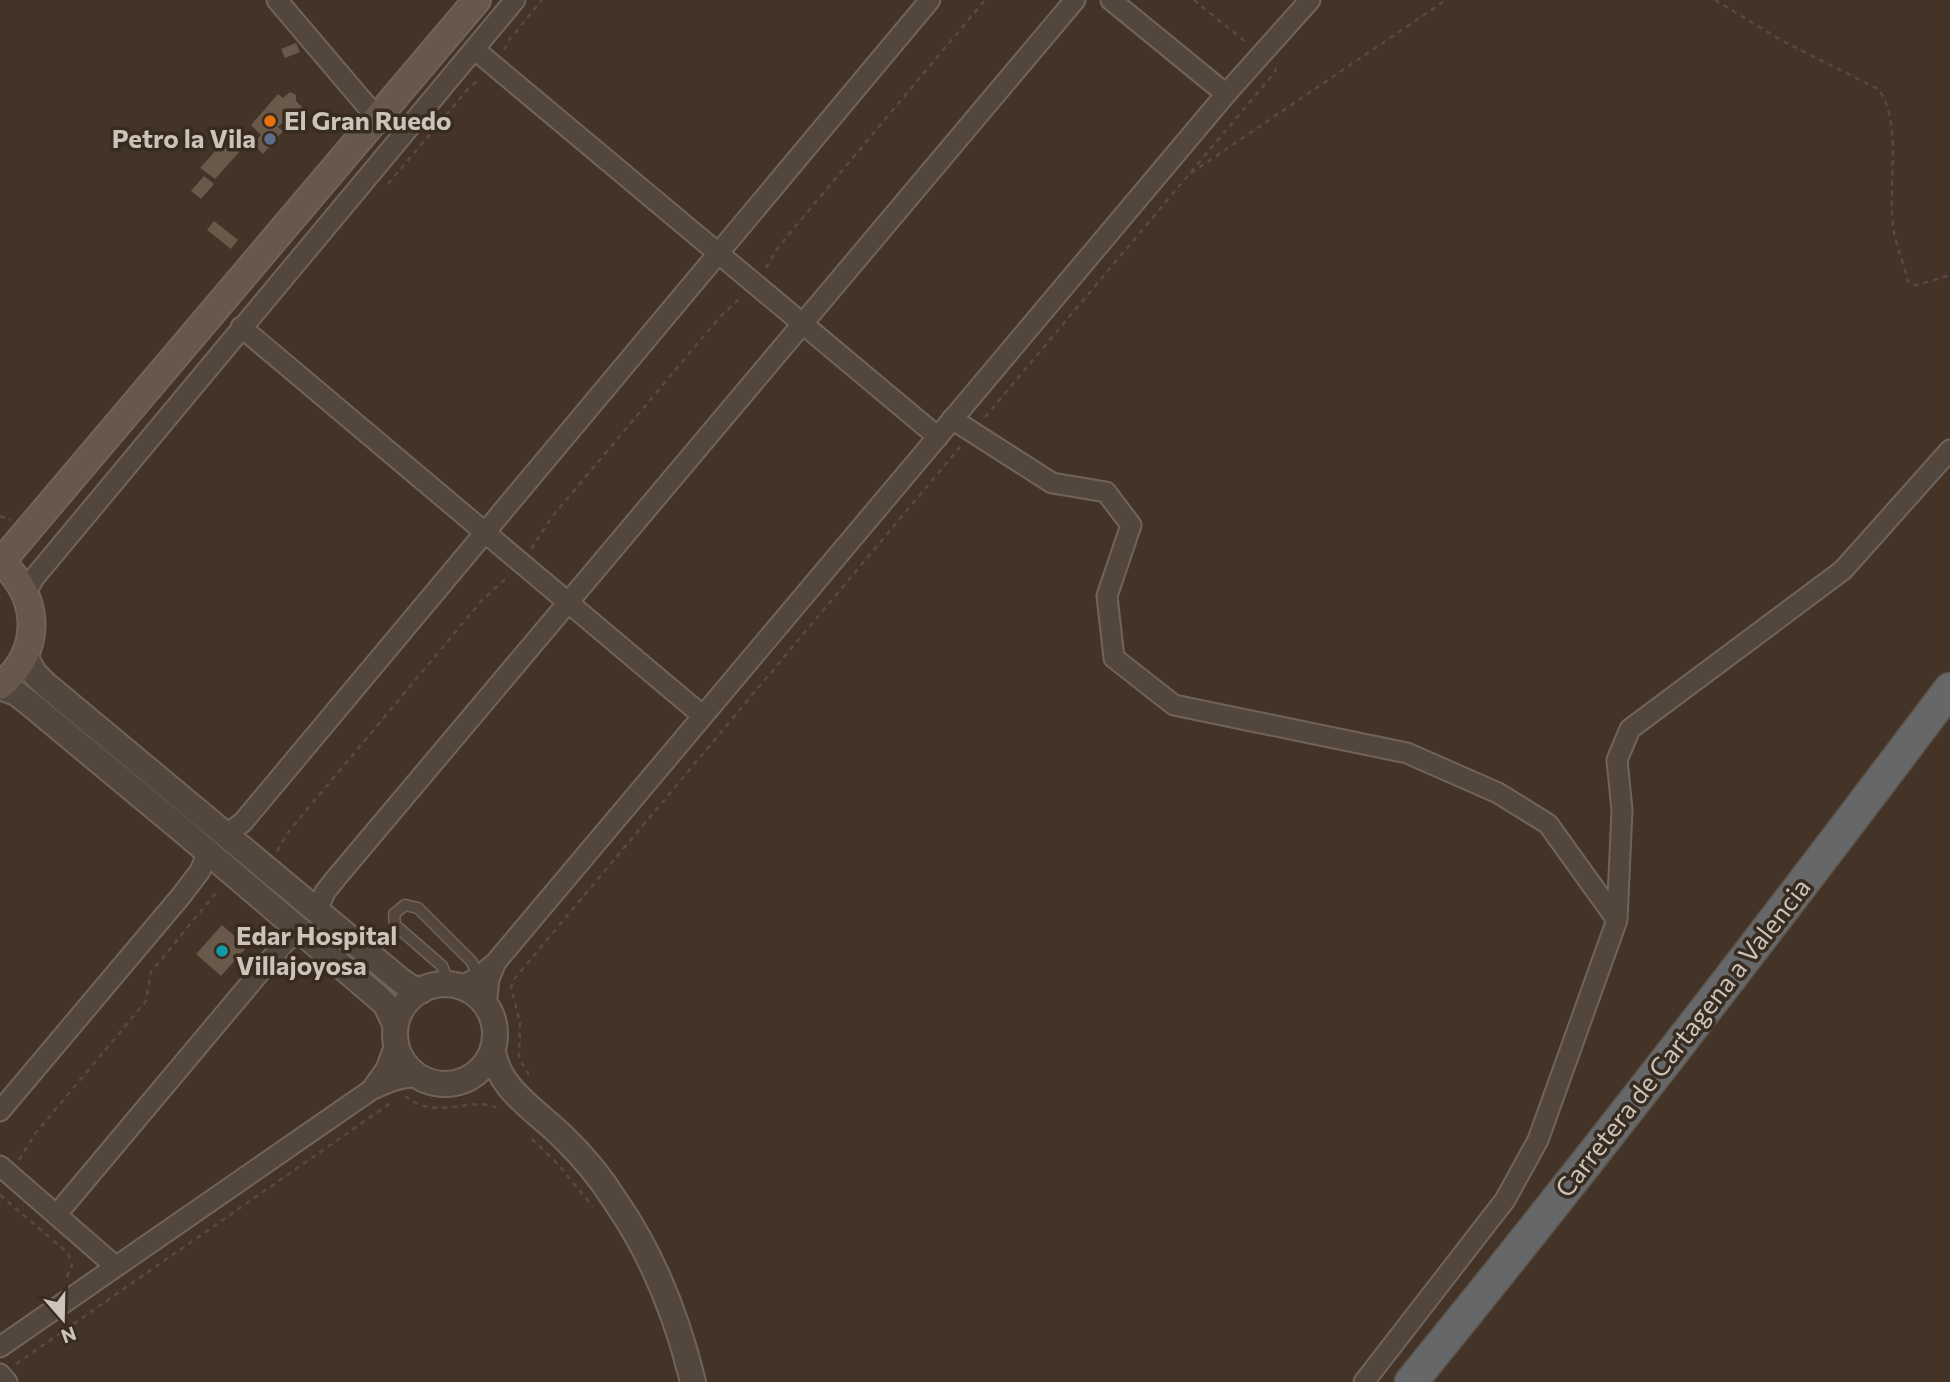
<svg xmlns="http://www.w3.org/2000/svg" width="1950" height="1382" font-family="Commissioner,sans-serif">
<rect width="100%" height="100%" fill="#433427"/>
<path fill="#69594b" d="M 296,43 L 300,52 L 285,58 L 281,49 Z
M 290,92 L 296,95 L 296,101 L 302,107 L 302,110 L 299,114 L 289,117 L 278,127 L 283,131 L 263,154 L 253,144 L 261,135 L 251,125 L 278,94 L 283,98 Z
M 235,129 L 249,141 L 215,179 L 200,168 Z
M 204,176 L 214,184 L 201,199 L 191,191 Z
M 214,221 L 238,240 L 231,249 L 207,230 Z
M 222,925 L 247,947 L 221,976 L 196,954 Z"/>
<g fill="none" stroke-linecap="round" stroke-linejoin="round">
<g stroke="#70645a" stroke-width="13">
<path id="service" d="M 450,986 L 442,966 L 395,925 L 394,914 L 405,905 L 418,908 L 472,962 L 478,977"/>
</g>
<g stroke="#70645a" stroke-width="23">
<path id="minor" d="M 277,0 L 378,119
M 1111,0 L 1226,94
M 474,49 L 938,437
M 241,327 L 703,716
M 952,419 L 1052,483 L 1106,492 L 1131,525 L 1107,596 L 1114,658 L 1174,705 L 1407,753 L 1498,793 L 1548,824 L 1617,920
M 26,592 L 34,578 L 515,0
M 226,835 L 243,822 L 930,0
M 317,911 L 325,892 L 337,877 L 1075,0
M 496,962 L 1226,94 L 1310,0
M 459,988 L 478,977 L 496,962 L 489,979 L 486,1006
M 396,1042 L 386,1069 L 371,1090 C 386,1083 401,1076 418,1077
M 0,1111 L 181,896 L 200,871 L 208,852
M 0,1166 L 115,1266
M 57,1214 L 286,941 L 302,932
M 0,1347 L 371,1090
M 0,1374 L 7,1382
M 1364,1382 L 1505,1200 L 1538,1140 L 1617,920 L 1622,810 L 1617,760 L 1630,729 L 1843,570 L 1950,450"/>
</g>
<g stroke="#70645a" stroke-width="28">
<path id="tertiary" d="M 25,656 L 34,673 L 45,684 L 400,980 L 410,987 L 421,991
M 0,687 L 16,693 L 29,703 L 182,830 L 380,999 L 386,1005 L 395,1024
M395 1034a50 50 0 1 1 100 0a50 50 0 1 1-100 0Z
M 493,1051 C 498,1089 537,1111 562,1136 C 582,1155 601,1178 616,1202 C 654,1257 677,1316 693,1382"/>
</g>
<g stroke="#70645a" stroke-width="30">
<path id="secondary" d="M 0,561 C 41,597 43,651 0,686
M 1,562 L 477,0"/>
</g>
<g stroke="#5d5146" stroke-width="35">
<path id="trunk" d="M 1411,1382 C 1596,1155 1774,923 1950,689"/>
</g>
<path stroke="#5e4646" stroke-width="2.5" stroke-dasharray="5 5" stroke-linecap="butt" d="M 1194,0 L 1247,43
M 1715,0 L 1781,40 L 1878,89 C 1904,122 1886,191 1894,232 C 1897,248 1904,263 1907,279 L 1909,283 L 1917,285 L 1950,275
M 504,50 L 509,40 L 542,0
M 1191,173 L 1446,0
M 388,184 L 468,89 L 480,79
M 766,268 L 779,246 L 985,0
M 985,417 L 1275,72 L 1276,68 L 1273,66
M 0,516 L 11,520
M 531,549 L 551,518 L 719,318 L 741,297
M 277,851 L 289,831 L 483,599 L 509,576
M 529,1075 L 519,1058 L 520,1023 L 511,987 L 515,978 L 960,447
M 405,1096 C 439,1124 477,1091 501,1111
M 532,1139 L 559,1165 L 593,1207
M 19,1160 L 35,1134 L 146,1001 L 151,972 L 219,889
M 0,1195 L 68,1253 L 72,1265 L 67,1277
M 16,1364 L 392,1102"/>
<use href="#service" stroke="#53463c" stroke-width="10"/>
<use href="#minor" stroke="#53463c" stroke-width="19"/>
<use href="#tertiary" stroke="#53463c" stroke-width="24"/>
<use href="#secondary" stroke="#66584a" stroke-width="26"/>
<use href="#trunk" stroke="#666769" stroke-width="32"/>
</g>
<circle fill="#e8710a" stroke="#382b20" stroke-width="2.5" cx="270" cy="121" r="7"/>
<circle fill="#5c6f8a" stroke="#382b20" stroke-width="2.5" cx="270" cy="139" r="7"/>
<circle fill="#0f9aa8" stroke="#382b20" stroke-width="2.5" cx="222" cy="951" r="7"/>
<g text-anchor="middle" stroke-width="7" stroke-linejoin="round" paint-order="stroke">
<g font-size="26" font-weight="bold" fill="#ccc3b9" stroke="#382b20" text-anchor="start">
<text x="284" y="130">El Gran Ruedo</text>
<text x="256" y="148" text-anchor="end">Petro la Vila</text>
<text x="236" y="945">Edar Hospital<tspan x="236" dy="30">Villajoyosa</tspan></text>
</g>
<g font-size="26" fill="#ccc3b9" stroke="#382b20">
<text transform="translate(1683 1038) rotate(-52)" y="9">Carretera de Cartagena a Valencia</text>
</g>
</g>
<g transform="translate(63 1319) rotate(160)" stroke="#382b20" stroke-width="5" paint-order="stroke">
<path d="M0-5L12 26L0 18L-12 26Z" fill="#ccc3b9"/>
<text y="-10" font-size="19" font-weight="bold" text-anchor="middle" fill="#ccc3b9">N</text>
</g>
</svg>
